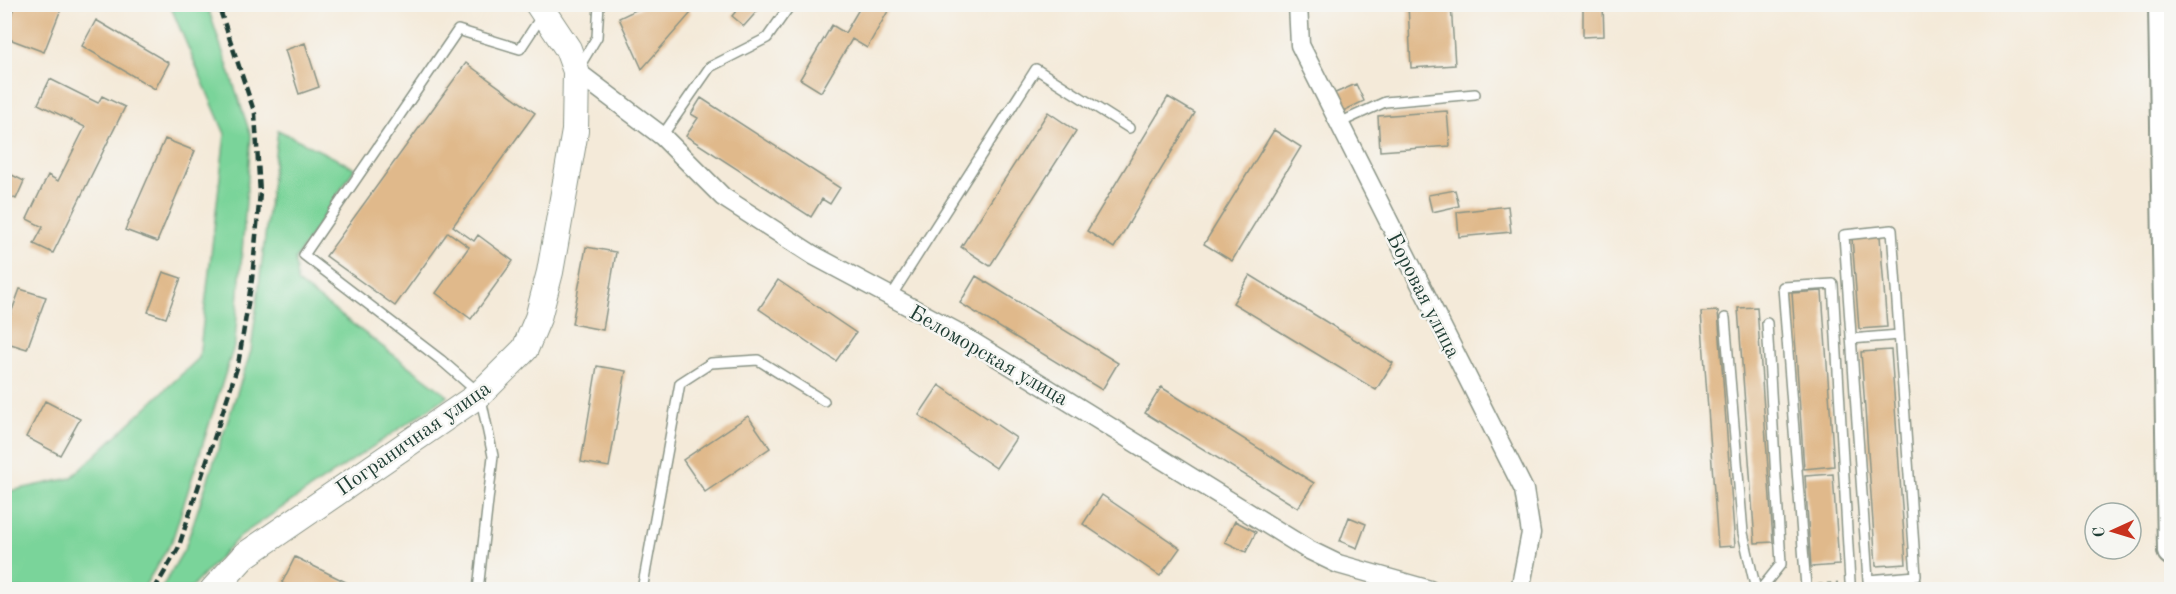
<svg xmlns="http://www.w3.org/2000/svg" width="2176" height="594" font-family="'Old Standard TT',serif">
<rect width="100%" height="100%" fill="#f6f6f2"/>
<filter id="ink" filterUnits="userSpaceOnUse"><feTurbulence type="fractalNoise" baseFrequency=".0167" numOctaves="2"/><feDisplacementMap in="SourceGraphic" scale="12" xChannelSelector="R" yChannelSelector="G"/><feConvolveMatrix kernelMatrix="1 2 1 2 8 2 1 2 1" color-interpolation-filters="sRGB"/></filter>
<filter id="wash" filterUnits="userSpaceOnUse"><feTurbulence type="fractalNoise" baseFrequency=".008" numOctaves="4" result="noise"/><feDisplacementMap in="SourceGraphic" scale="24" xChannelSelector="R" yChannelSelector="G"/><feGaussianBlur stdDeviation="1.35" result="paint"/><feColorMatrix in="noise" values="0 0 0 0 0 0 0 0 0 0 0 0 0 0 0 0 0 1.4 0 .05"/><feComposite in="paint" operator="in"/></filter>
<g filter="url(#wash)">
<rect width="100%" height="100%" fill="#f4ead9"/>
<path fill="#7ad49a" stroke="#4c8867" stroke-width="1.5" d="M 170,5 L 207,5 L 251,136 L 235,343 L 172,541 L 143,589 L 5,589 L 9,570 L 5,549 L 5,492 L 71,478 L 199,358 L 225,134 Z
M 278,130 L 355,168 L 295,260 L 297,282 L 448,396 L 240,536 L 190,589 L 161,589 L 185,548 L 251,351 Z"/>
<g id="blocks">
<path fill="#e0b98b" d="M 15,4 L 63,4 L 44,52 L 4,37 Z
M 742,4 L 756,4 L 760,8 L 744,26 L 732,16 Z
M 862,4 L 892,4 L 867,48 L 852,39 L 821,92 L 800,79 L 832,25 L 845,33 Z
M 1408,4 L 1451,4 L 1455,65 L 1411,68 Z
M 646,5 L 687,5 L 691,13 L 642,69 L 619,18 Z
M 1583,5 L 1603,5 L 1604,36 L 1583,37 Z
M 96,20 L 169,63 L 155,89 L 82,46 Z
M 305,43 L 319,87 L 299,94 L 285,50 Z
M 466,63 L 535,113 L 453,226 L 474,241 L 478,235 L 513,261 L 471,319 L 436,293 L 469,247 L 448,232 L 395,306 L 326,256 Z
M 50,79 L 98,103 L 102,96 L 125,107 L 53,253 L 34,244 L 43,227 L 27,219 L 48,175 L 58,181 L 85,127 L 38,104 Z
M 1356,84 L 1364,101 L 1341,112 L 1333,94 Z
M 1168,97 L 1195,113 L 1114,248 L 1087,231 Z
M 701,98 L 840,188 L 830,204 L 822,199 L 811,217 L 686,136 L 698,118 L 691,114 Z
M 1447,111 L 1450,146 L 1380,151 L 1378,116 Z
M 1048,112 L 1076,131 L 990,266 L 961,247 Z
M 1274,130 L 1301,147 L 1232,261 L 1204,244 Z
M 165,139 L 195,151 L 157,242 L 125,230 Z
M 8,173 L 24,181 L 16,199 L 4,193 L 4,179 Z
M 1455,190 L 1459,206 L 1432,212 L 1428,195 Z
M 1508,206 L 1511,232 L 1459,237 L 1457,212 Z
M 1880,236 L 1887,327 L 1859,329 L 1852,238 Z
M 586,247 L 616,252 L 603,330 L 572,324 Z
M 163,272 L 181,278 L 166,318 L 148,312 Z
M 1250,275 L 1393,363 L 1376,390 L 1233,303 Z
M 976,276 L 1118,363 L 1102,390 L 960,303 Z
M 778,280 L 856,333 L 836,361 L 759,309 Z
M 20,289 L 46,297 L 27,349 L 4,342 L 4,332 Z
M 1822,291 L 1834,466 L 1804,469 L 1792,293 Z
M 1757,307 L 1773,542 L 1755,543 L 1738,308 Z
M 1718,311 L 1735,546 L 1718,547 L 1701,312 Z
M 1891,350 L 1906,564 L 1876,566 L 1861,352 Z
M 597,366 L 626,371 L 609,467 L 581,462 Z
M 939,385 L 1016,438 L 996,468 L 919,415 Z
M 1161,387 L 1314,483 L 1298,508 L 1145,413 Z
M 45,401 L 80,419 L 60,455 L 26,437 Z
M 748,416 L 770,448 L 705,492 L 683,460 Z
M 1833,474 L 1839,565 L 1811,567 L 1805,476 Z
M 1102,495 L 1180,548 L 1160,576 L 1083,524 Z
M 1349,517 L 1366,524 L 1357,548 L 1340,541 Z
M 1235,521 L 1256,532 L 1246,552 L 1225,542 Z
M 295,557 L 362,590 L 295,590 L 282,583 Z"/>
</g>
</g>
<g filter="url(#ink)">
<use href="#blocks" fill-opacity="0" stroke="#8a9486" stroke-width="1.5"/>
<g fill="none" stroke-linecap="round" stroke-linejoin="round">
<g stroke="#8a9486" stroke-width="12">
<path id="service" d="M 579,67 L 597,37 L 599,4
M 1337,124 L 1385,102 L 1475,94
M 662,136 L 710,67 L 767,38 L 791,4
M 1892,230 L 1916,576 L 1868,580 L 1844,235 Z
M 890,298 L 1036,69 L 1129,128
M 1725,318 L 1743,533 L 1756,590
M 1851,339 L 1899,335
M 1806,587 L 1783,287 L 1833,284 L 1850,582
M 478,590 L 493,456 L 480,394 L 441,360 L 304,255 L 458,30 L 520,49 L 543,14
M 642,590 L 680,383 L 711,363 L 758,360 L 824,401
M 1760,590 L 1781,564 L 1767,323"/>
</g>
<g stroke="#8a9486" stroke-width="21">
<path id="minor" d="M 1298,4 L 1300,45 L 1524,490 L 1531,533 L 1520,590
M 576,71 L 662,136 L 723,197 L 813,255 L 955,331 L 1307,549 L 1338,564 L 1430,590"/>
</g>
<g stroke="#8a9486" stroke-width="28">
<path id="secondary" d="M 213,590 L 244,556 L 480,394 L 525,349 L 538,318 L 550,272 L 575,131 L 576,71 L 568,49 L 538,4"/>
</g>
<g stroke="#8a9486" stroke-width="32">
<path id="primary" d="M 2163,4 L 2172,551"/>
</g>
<path stroke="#8a9486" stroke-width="3" stroke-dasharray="4.5 4.5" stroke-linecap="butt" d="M 1818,585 L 1838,583
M 1786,590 L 1796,588"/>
<use href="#service" stroke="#fff" stroke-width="9"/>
<use href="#minor" stroke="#fff" stroke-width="18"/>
<use href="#secondary" stroke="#fff" stroke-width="26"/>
<use href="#primary" stroke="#fff" stroke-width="28"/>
<path stroke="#1f3d34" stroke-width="4.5" stroke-dasharray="9 4.5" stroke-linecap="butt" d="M 154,590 L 178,549 L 238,365 L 252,279 L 260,193 L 255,114 L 218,4"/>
</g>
</g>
<g text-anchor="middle" stroke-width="5" stroke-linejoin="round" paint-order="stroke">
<g font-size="21" fill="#1f3d34" stroke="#f6f6f2">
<text transform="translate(1424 295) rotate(63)" y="7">Боровая улица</text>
<text transform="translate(989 355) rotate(30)" y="7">Беломорская улица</text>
<text transform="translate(413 438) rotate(-35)" y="7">Пограничная улица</text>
</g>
</g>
<rect width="2176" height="594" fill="none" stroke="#f6f6f2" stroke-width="24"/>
<g transform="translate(2113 531) rotate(266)"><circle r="28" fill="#f6f6f2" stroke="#a0aca6" stroke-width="1.5"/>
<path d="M0-4.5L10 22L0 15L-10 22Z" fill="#c8321e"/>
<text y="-9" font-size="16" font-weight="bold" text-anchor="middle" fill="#1f3d34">С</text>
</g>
</svg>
